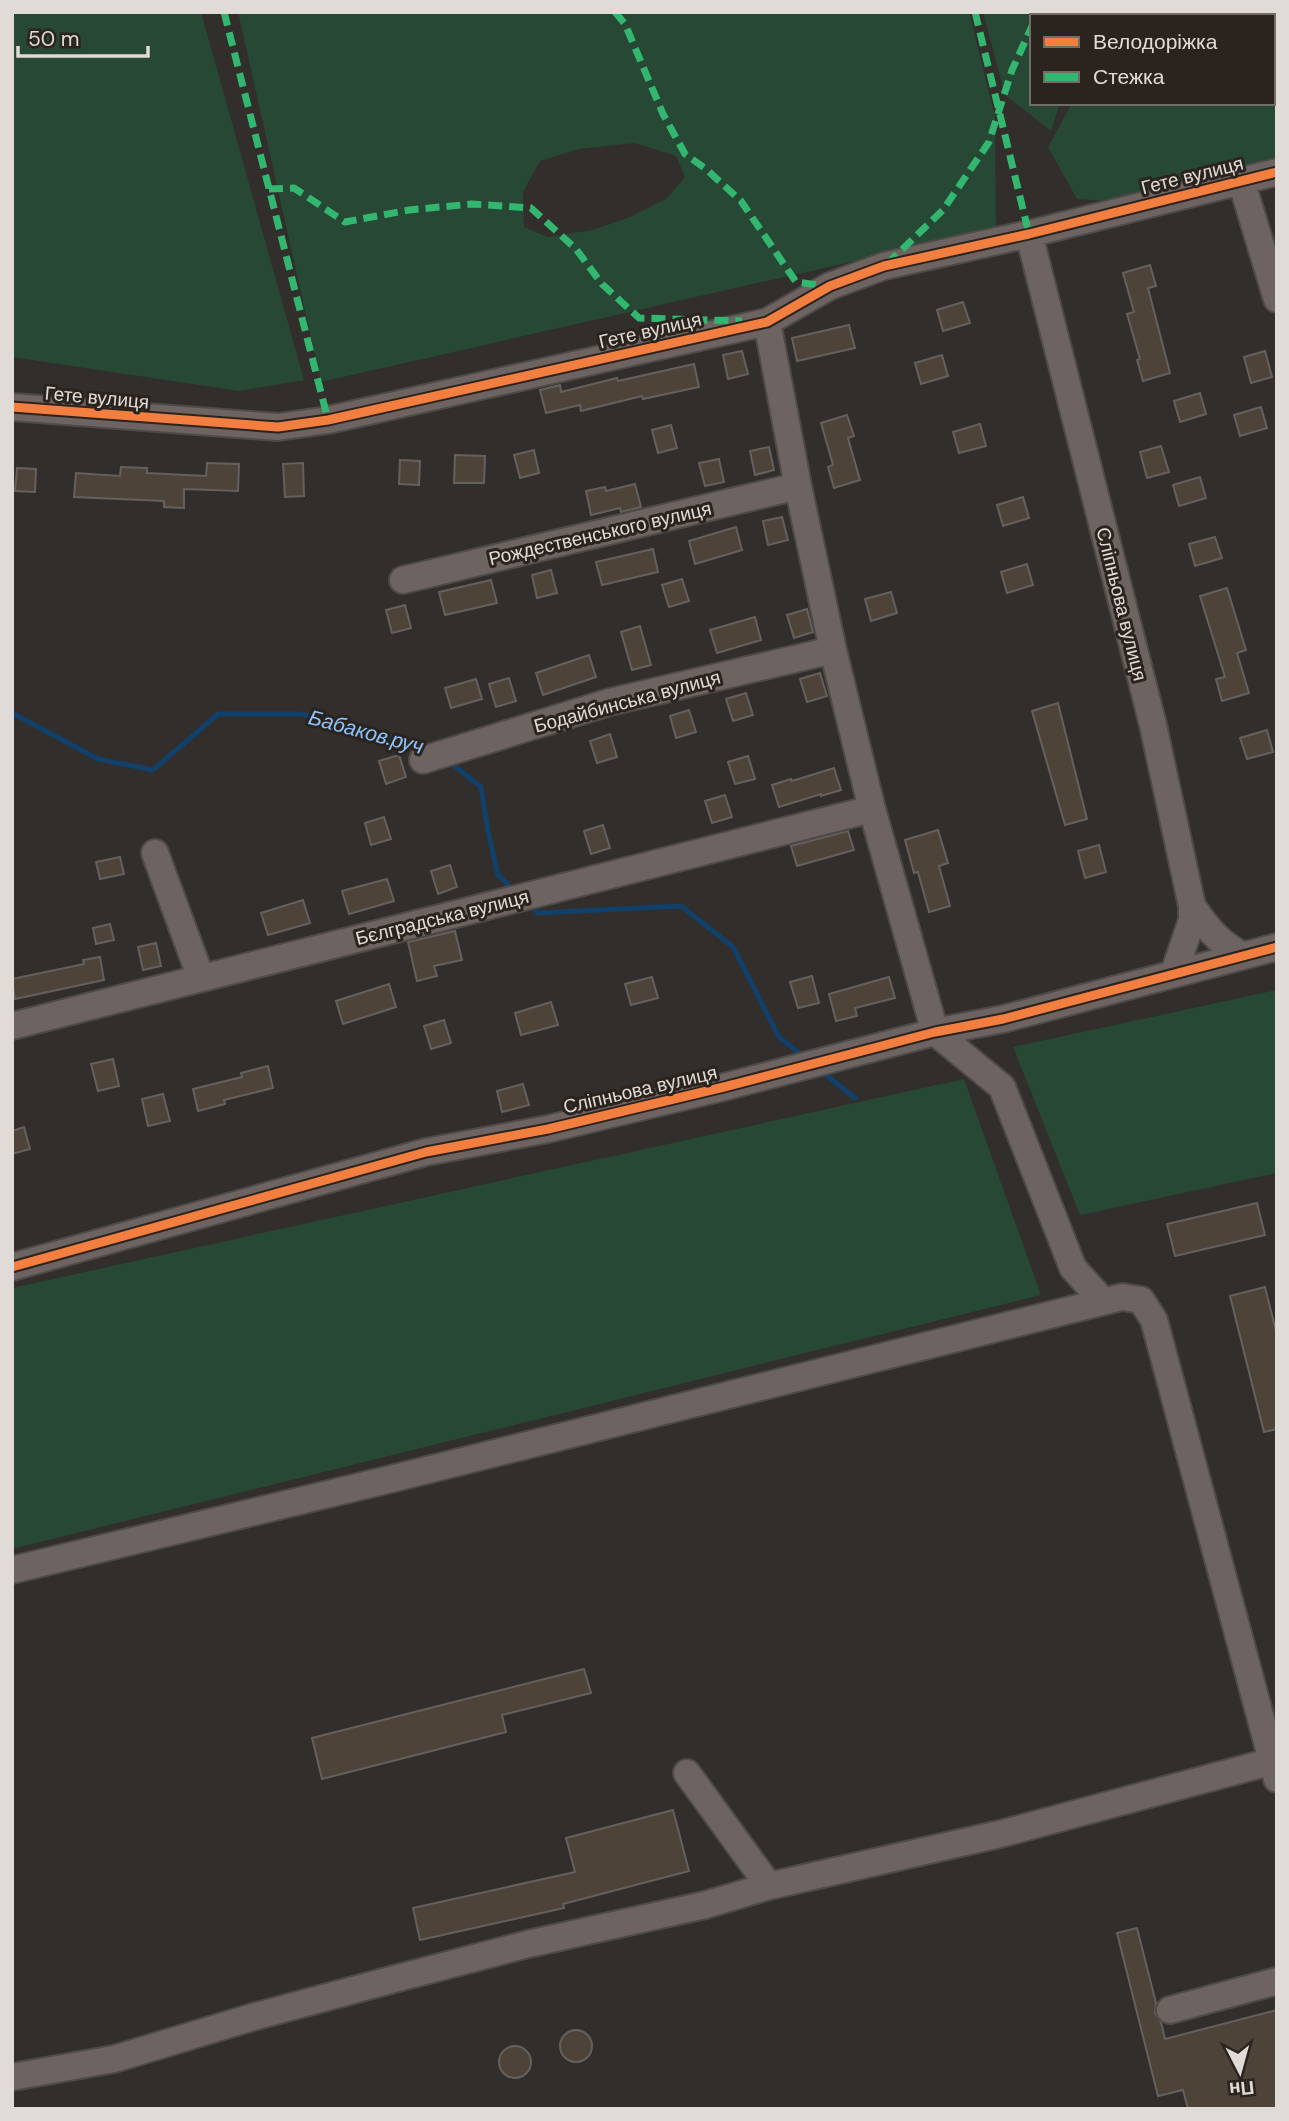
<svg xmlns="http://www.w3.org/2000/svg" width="1289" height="2121" font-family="'DM Sans',sans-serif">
<rect width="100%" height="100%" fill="#322e2b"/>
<path fill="#264835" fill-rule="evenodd" d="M 12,12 L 201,12 L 304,380 L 239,391 L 12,357 Z
M 238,12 L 969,12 L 995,117 L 996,229 L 321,382 ZM 635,143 L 676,156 L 685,177 L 666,199 L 630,217 L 592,230 L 548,237 L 524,227 L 523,192 L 540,161 L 579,149 Z
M 983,12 L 1045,12 L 1047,16 L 1032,16 L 1032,103 L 1060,103 L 1051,131 L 1005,95 Z
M 1119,12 L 1277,12 L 1277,157 L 1109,201 L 1077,199 L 1048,147 L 1072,103 L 1273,103 L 1273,16 L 1113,16 Z
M 1277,990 L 1277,1173 L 1080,1215 L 1013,1047 Z
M 964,1079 L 1041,1295 L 12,1549 L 12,1288 Z"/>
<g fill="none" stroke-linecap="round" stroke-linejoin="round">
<path stroke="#11416b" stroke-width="5" d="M 12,713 L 98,759 L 153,770 L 218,714 L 301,714 L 428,748
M 448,761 L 481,787 L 488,832 L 498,875 L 515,891
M 529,905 L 538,913 L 681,906 L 733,947 L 779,1037 L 804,1057
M 822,1072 L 855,1098"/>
</g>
<path fill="#4e4339" stroke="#64605e" stroke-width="2" d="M 1150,265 L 1156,286 L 1148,288 L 1170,373 L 1143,381 L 1137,360 L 1140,359 L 1127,314 L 1134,312 L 1123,273 Z
M 963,302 L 970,323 L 943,331 L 937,310 Z
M 849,325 L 855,348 L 797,361 L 792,338 Z
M 742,351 L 748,374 L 728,379 L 723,355 Z
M 1265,351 L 1272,377 L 1251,383 L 1244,357 Z
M 942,355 L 948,376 L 921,384 L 915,363 Z
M 694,364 L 699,387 L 643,399 L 642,396 L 581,411 L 580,405 L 546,413 L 540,390 L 560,385 L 561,392 L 617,378 L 618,381 Z
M 1200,393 L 1206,414 L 1180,422 L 1174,401 Z
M 1261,407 L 1267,428 L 1240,436 L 1234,415 Z
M 847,415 L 854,436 L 848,438 L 860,480 L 834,488 L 828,467 L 833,465 L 821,423 Z
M 980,424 L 986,446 L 959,453 L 953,432 Z
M 671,425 L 677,448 L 658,453 L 652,430 Z
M 1161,446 L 1169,472 L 1147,478 L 1140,452 Z
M 769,447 L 774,470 L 755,475 L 750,451 Z
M 534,450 L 539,473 L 520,478 L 514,455 Z
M 455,455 L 485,456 L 484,483 L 454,483 Z
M 719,459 L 724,482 L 705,486 L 699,463 Z
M 400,460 L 420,461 L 419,485 L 399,484 Z
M 207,463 L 239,464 L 238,491 L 184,489 L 184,508 L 164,507 L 164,501 L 74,497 L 76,473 L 120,476 L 121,467 L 147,468 L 147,473 L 206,476 Z
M 303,463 L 304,496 L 285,497 L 283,464 Z
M 17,468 L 36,469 L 35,492 L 15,491 Z
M 1200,477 L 1206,498 L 1179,506 L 1173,485 Z
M 635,484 L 641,507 L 621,512 L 620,508 L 591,515 L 586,491 L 605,487 L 606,491 Z
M 1023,497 L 1029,518 L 1003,526 L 997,505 Z
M 782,517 L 788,540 L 768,545 L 763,521 Z
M 736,527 L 742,550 L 695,564 L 689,541 Z
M 1215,537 L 1222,558 L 1195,566 L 1189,544 Z
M 653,549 L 658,572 L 602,585 L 596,562 Z
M 1027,564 L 1033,585 L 1007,593 L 1001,572 Z
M 551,570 L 557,593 L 537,598 L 532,575 Z
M 682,579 L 689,601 L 669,607 L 662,585 Z
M 491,580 L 497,603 L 445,615 L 439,592 Z
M 1227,588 L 1246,650 L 1237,653 L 1249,693 L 1222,701 L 1216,679 L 1225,677 L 1200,596 Z
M 891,592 L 897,613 L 871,621 L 865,599 Z
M 405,605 L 411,628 L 392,633 L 386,610 Z
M 807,609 L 813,632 L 794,638 L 787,615 Z
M 755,617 L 761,640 L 717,653 L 710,630 Z
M 640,626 L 651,665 L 632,670 L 621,632 Z
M 589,655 L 596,677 L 543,695 L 536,673 Z
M 820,673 L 827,696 L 807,702 L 800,679 Z
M 509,678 L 516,701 L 496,707 L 489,684 Z
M 476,679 L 482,699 L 451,708 L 445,688 Z
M 746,693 L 753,715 L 733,721 L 726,699 Z
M 1058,703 L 1087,819 L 1065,825 L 1032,711 Z
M 689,710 L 696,732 L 676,738 L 670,716 Z
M 1267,730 L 1273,752 L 1247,759 L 1240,738 Z
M 610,734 L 617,757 L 597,763 L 590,741 Z
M 399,755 L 406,777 L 386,784 L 379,761 Z
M 748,756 L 755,779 L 735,784 L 728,762 Z
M 834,768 L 841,790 L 821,796 L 821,794 L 779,807 L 772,785 L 791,779 L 792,781 Z
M 725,795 L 732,817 L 712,823 L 705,801 Z
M 384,817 L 391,839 L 371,845 L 365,823 Z
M 603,825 L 610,848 L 591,854 L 584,831 Z
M 938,830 L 948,863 L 939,866 L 950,906 L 929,912 L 918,872 L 914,873 L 905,840 Z
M 848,831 L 854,850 L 797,866 L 791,846 Z
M 1099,845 L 1106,872 L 1085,878 L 1078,851 Z
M 120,857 L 124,874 L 100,879 L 96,862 Z
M 450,865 L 457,887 L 438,894 L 431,871 Z
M 387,879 L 394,901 L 349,914 L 342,891 Z
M 303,900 L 310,923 L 268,935 L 261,913 Z
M 110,924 L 114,940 L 96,944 L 93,928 Z
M 455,931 L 462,960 L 434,966 L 437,976 L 417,981 L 408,942 Z
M 156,943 L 161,966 L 143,970 L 138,947 Z
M 100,957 L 104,980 L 15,999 L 12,979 L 84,964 L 83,960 Z
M 812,976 L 819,1003 L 798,1008 L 790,982 Z
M 652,977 L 658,998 L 631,1005 L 625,984 Z
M 889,977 L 895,998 L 855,1008 L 857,1016 L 836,1021 L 829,994 Z
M 389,984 L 396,1007 L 343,1024 L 336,1001 Z
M 551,1002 L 558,1025 L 521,1035 L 515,1013 Z
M 444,1020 L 451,1043 L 431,1049 L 424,1026 Z
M 113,1059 L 119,1086 L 98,1091 L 91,1064 Z
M 268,1066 L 273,1088 L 224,1100 L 225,1104 L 198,1111 L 193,1089 L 242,1077 L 241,1073 Z
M 523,1084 L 529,1105 L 502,1112 L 497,1091 Z
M 163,1094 L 170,1121 L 148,1126 L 142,1099 Z
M 24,1127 L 30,1149 L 12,1154 L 12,1131 Z
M 1257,1203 L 1265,1235 L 1175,1256 L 1167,1224 Z
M 1265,1287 L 1277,1335 L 1277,1429 L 1264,1432 L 1230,1296 Z
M 584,1669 L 591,1693 L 502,1715 L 506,1732 L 322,1779 L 312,1738 Z
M 673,1810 L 689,1871 L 563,1904 L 564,1908 L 420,1940 L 413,1908 L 575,1872 L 566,1838 Z
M 1137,1928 L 1156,2003 L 1155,2013 L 1161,2022 L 1165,2039 L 1277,2010 L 1277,2109 L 1188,2109 L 1183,2090 L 1158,2096 L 1117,1933 Z
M560 2046a16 16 0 1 1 32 0a16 16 0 1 1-32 0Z
M499 2062a16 16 0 1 1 32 0a16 16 0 1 1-32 0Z"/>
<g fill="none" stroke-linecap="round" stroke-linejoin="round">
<g stroke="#4d4a47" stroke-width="30">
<path id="minor" d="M 1241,180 L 1277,299
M 1029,234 L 1153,725 L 1192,906 L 1192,920 L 1174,973
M 767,322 L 798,486 L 833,650 L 872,809 L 935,1032 L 1002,1087 L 1073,1268 L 1102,1300
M 12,407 L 278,427 L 328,420 L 767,322 L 830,286 L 884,266 L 1029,234 L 1277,172
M 403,580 L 798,486
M 423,760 L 610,702 L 833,650
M 155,853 L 201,978
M 1192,906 C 1208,929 1218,942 1243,956
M 12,1026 L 872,809
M 12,1267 L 426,1152 L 548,1129 L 724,1087 L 935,1032 L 1003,1019 L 1277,947
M 12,1570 L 395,1478 L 1122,1297 L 1141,1300 L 1154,1320 L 1277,1779
M 687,1773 L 769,1886 L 1000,1834 L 1273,1761
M 1170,2010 L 1277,1981
M 12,2077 L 114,2059 L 253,2017 L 398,1978 L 528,1944 L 705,1905 L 769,1886"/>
</g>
<use href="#minor" stroke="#6d6360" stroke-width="26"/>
<path stroke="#33b770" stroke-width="7" stroke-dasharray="14 7" stroke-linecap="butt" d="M 224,12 L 328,420
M 615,12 L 625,24 L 663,114 L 685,154 L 706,169 L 741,201 L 796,282 L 826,286
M 975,12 L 1029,234
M 1037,16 L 1039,12
M 269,189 L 294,188 L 345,222 L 409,210 L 472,204 L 531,208 L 576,249 L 602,284 L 639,318 L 742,321
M 887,264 L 943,210 L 989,142 L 1012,70 L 1032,26"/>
<g stroke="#2b231e" stroke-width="13">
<path id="cycleway" d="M 12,407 L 278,427 L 328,420 L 767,322 L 830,286 L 884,266 L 1029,234 L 1277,172
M 12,1267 L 426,1152 L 548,1129 L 724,1087 L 935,1032 L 1003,1019 L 1277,947"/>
</g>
<use href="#cycleway" stroke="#f27e40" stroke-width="9"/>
</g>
<g text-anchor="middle" stroke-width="6" stroke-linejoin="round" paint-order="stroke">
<g font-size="19" fill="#e0dbd7" stroke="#2b231e">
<text transform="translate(1192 175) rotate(-14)" y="7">Гете вулиця</text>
<text transform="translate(650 330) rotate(-13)" y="7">Гете вулиця</text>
<text transform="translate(97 397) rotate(5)" y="7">Гете вулиця</text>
<text transform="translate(600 533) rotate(-13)" y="7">Рождественського вулиця</text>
<text transform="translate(1122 604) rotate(76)" y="7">Сліпньова вулиця</text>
<text transform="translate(627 701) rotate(-15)" y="7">Бодайбинська вулиця</text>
<text transform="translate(442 917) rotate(-14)" y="7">Бєлградська вулиця</text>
<text transform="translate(640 1089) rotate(-13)" y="7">Сліпньова вулиця</text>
</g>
<g font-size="21" font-style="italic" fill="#8cc4fd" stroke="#2b231e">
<text transform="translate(366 732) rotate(15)" y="7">Бабаков.руч</text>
</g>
</g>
<rect width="1289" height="2121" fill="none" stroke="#e0dbd7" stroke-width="28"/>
<rect x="1030" y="14" width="245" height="91" fill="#2b231e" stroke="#736d68" stroke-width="2"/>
<rect x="1044" y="37" width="35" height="10" fill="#f27e40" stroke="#736d68" stroke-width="2"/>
<text x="1093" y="49" font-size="21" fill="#e0dbd7">Велодоріжка</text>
<rect x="1044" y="72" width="35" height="10" fill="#33b770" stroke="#736d68" stroke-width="2"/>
<text x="1093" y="84" font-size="21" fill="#e0dbd7">Стежка</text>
<g transform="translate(1240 2072) rotate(174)" stroke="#2b231e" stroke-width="5" paint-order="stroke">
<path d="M0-5L12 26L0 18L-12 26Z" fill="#e0dbd7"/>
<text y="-10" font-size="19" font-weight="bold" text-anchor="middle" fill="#e0dbd7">Пн</text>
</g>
<path d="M18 46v10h130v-10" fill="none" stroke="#e0dbd7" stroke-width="3.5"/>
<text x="28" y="46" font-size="21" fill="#e0dbd7" stroke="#2b231e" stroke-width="5" paint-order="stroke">50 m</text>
</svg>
